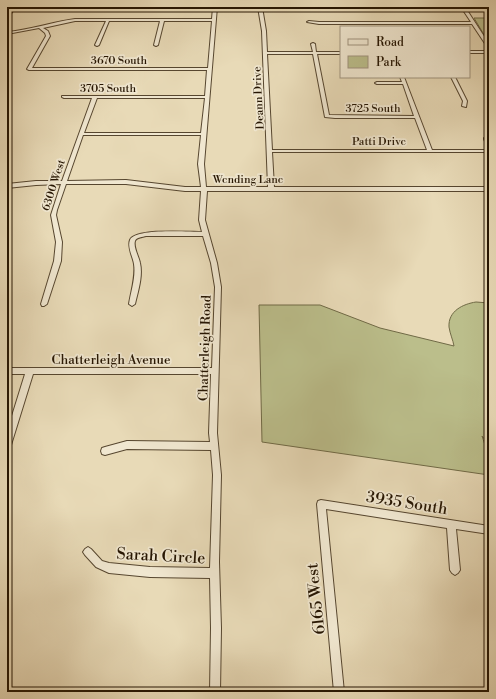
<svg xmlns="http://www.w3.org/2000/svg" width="496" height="699" font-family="'Libre Bodoni',serif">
<rect width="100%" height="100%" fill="#e8dab7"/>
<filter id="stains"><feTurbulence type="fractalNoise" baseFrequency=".005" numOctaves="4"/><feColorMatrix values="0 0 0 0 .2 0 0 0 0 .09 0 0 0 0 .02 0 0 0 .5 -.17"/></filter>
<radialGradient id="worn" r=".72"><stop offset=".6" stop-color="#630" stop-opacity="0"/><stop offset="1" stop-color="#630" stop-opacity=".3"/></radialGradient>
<path fill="#bbbe8b" stroke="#706a46" d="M 474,18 L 489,18 L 489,43 Z
M 476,302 L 489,303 L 489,445 L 482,436 L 489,457 L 489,475 L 262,442 L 259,305 L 320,305 L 380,328 L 454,346 C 453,340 450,334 449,327 C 448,311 463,304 476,302 Z"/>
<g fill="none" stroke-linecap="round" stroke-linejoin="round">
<g stroke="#56462f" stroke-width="2">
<path id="minor" d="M 12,7 L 16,7 L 7,19 L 7,15 Z
M 213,7 L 217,7 L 204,164 L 206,187 L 268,187 L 262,31 L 258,7 L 262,7 L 266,31 L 267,52 L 313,52 L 311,44 L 313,43 L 315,44 L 316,52 L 341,52 L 341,54 L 317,54 L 329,115 L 414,116 L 403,84 L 377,84 L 375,83 L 377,82 L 402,82 L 400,77 L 404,77 L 432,150 L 489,150 L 489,152 L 272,152 L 274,187 L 489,187 L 489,191 L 207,191 L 205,220 L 217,263 L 221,287 L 217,433 L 221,475 L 219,562 L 221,628 L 220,692 L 210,692 L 211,628 L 210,578 L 150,577 L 109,573 L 96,567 L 85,555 L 83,552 L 85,549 L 88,547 L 91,549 L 102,561 L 109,563 L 150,567 L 210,568 L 213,475 L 211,450 L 127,449 L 105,455 L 102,454 L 101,451 L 102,448 L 105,447 L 127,441 L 210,442 L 209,433 L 211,374 L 33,374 L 11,445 L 10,448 L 7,449 L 7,432 L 25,374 L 7,374 L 7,368 L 212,368 L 215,287 L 211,263 L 203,236 L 146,236 C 143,237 136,237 135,241 C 133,247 139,257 140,263 C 143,276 138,291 135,304 L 132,306 L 129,304 C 131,291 136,277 134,264 C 133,257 127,247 130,240 C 135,228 189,232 202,232 L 199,220 L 201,191 L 185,191 L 126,184 L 66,184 L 57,210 L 56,215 L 62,242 L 61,261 L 47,304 L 44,306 L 42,306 L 41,304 L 54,261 L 56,242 L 51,215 L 61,184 L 36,185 L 7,188 L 7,184 L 36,181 L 62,181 L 92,98 L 64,98 L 62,97 L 62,96 L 205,96 L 207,70 L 29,70 L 27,69 L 46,36 L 45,33 L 39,28 L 7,34 L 7,32 C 30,30 52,22 75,19 L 212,19 ZM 75,21 L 106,21 L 95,45 L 97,46 L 99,45 L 109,21 L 160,21 L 154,45 L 156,46 L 158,45 L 164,21 L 212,21 L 208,68 L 32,68 L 50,36 L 48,31 L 43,28 ZM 267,54 L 313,54 L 325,117 L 335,118 L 415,118 L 427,150 L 272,150 ZM 97,98 L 205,98 L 201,133 L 84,133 ZM 83,135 L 201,135 L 198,164 L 201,187 L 185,187 L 126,180 L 67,181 Z
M 461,7 L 465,7 L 489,44 L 489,48 L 488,48 L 472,24 L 319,24 L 307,22 L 309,21 L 319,22 L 471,22 Z
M 469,51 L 489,51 L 489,53 L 469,53 Z
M 451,77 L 455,77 L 467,101 L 466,107 L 462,106 L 463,101 Z
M 484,138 L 488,139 L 489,146 L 487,146 L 484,139 Z
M 321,500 L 489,526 L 489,534 L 456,529 L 460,570 L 458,573 L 455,575 L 452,573 L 450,570 L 447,528 L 326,509 L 344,692 L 334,692 L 317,504 L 318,501 Z"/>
</g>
<use href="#minor" fill="#f0e7d0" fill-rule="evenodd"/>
</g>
<g text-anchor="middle" stroke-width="3.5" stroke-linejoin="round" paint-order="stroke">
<g font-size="11" fill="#251502" stroke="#f0e7d0">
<text x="119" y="64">3670 South</text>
<text x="108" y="92">3705 South</text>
<text transform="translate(258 98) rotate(-93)" y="4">Deann Drive</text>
<text x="373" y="112">3725 South</text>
<text x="379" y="145">Patti Drive</text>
<text x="248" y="183">Wending Lane</text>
<text transform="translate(53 185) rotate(-72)" y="4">6300 West</text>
</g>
<g font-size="13" fill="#251502" stroke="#f0e7d0">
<text transform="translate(204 348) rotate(-88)" y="5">Chatterleigh Road</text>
<text x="111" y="364">Chatterleigh Avenue</text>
</g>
<g font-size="16" fill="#251502" stroke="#f0e7d0">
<text transform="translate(407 502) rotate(9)" y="6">3935 South</text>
<text transform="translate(161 555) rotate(3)" y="6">Sarah Circle</text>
<text transform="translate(315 599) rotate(-96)" y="6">6165 West</text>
</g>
</g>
<rect width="496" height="699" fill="none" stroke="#e8dab7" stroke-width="24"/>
<rect x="8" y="8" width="480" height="683" fill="none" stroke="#251502" stroke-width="2"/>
<rect x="12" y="12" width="472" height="675" fill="none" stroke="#251502"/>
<rect x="340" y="26" width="130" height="52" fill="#f0e7d0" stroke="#9f937e"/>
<rect x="348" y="39" width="20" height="6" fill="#f0e7d0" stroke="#9f937e"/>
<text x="376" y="46" font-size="12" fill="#251502">Road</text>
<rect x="348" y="56" width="20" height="12" fill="#bbbe8b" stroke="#9f937e"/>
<text x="376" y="66" font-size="12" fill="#251502">Park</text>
<rect width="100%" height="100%" filter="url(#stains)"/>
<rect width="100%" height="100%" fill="url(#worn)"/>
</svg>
